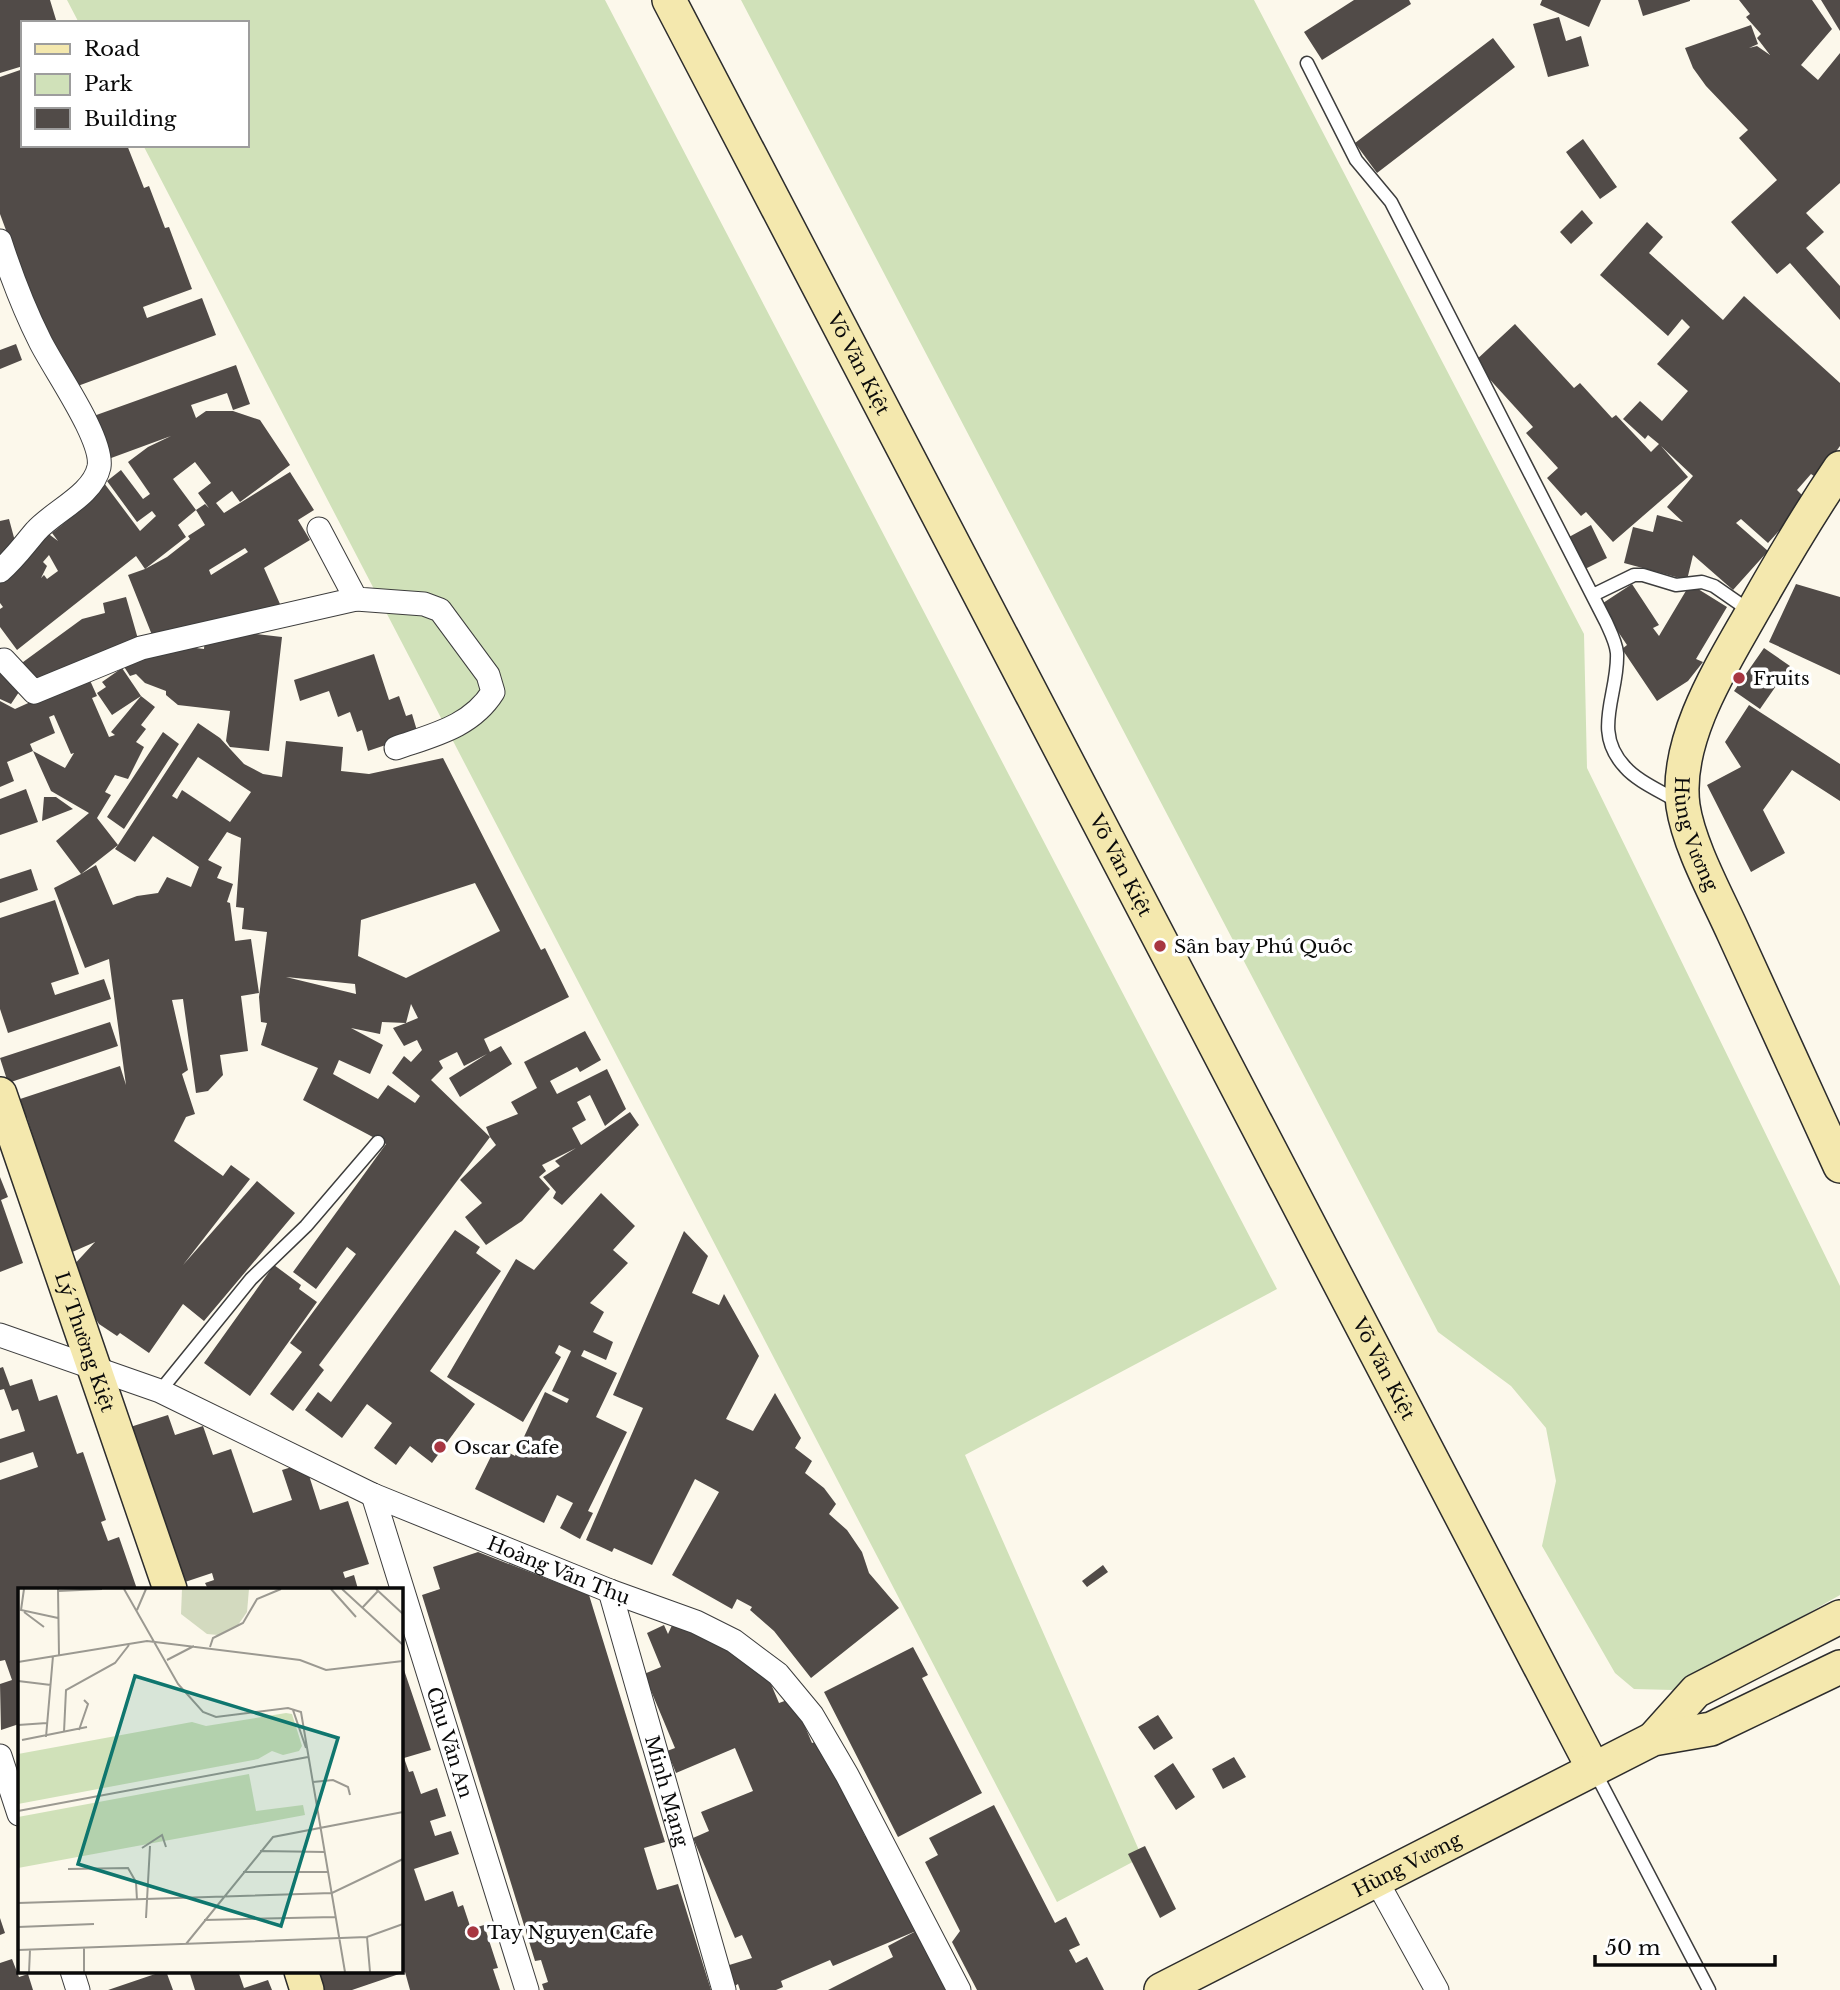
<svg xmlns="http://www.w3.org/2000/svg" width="1840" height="1990" font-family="'Libre Baskerville',serif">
<rect width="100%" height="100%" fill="#fcf8eb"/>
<path fill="#d0e1b9" d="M 67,0 L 605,0 L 1277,1289 L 965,1455 L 1142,1857 L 1057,1902 L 143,145 L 247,145 L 247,23 L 79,23 Z
M 741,0 L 1254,0 L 1584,634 L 1587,768 L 1840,1286 L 1840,1595 L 1673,1690 L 1634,1689 L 1615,1673 L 1542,1546 L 1556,1481 L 1546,1428 L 1511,1386 L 1438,1332 Z"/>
<path fill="#514b48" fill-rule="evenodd" d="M 0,0 L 50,0 L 57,23 L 23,23 L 23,66 L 0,73 Z
M 1354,0 L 1409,0 L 1411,4 L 1322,60 L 1304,32 Z
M 1542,0 L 1601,0 L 1589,27 L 1540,5 Z
M 1638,0 L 1690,0 L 1690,1 L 1643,16 Z
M 1739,0 L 1812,0 L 1832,29 L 1801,65 L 1818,80 L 1840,53 L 1840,183 L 1806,213 L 1824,232 L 1806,248 L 1840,286 L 1840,320 L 1790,263 L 1777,274 L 1731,222 L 1777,180 L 1739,138 L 1748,130 L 1706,86 L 1693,68 L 1685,48 L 1751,25 L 1758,44 L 1749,48 L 1757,46 L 1770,55 L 1757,38 L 1761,34 L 1746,17 L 1750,14 Z
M 1821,0 L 1840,0 L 1840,31 Z
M 1559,17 L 1566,41 L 1581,36 L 1589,66 L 1548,77 L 1533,24 Z
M 1493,38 L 1515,67 L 1377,173 L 1355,143 Z
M 23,69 L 23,145 L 127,145 L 144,188 L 149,186 L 165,228 L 169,227 L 192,289 L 143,307 L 147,318 L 202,298 L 216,335 L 75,387 L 59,373 L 0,214 L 0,77 Z
M 1583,139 L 1617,187 L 1600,199 L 1566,152 Z
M 1582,210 L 1593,223 L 1571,244 L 1560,232 Z
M 1647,222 L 1663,237 L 1649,253 L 1723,320 L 1744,296 L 1840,383 L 1840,446 L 1817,478 L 1811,474 L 1797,490 L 1807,500 L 1768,543 L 1741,519 L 1736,523 L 1768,551 L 1733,590 L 1693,555 L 1687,580 L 1624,563 L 1633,527 L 1653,532 L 1657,515 L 1683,522 L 1667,507 L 1693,476 L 1661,446 L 1688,477 L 1613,542 L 1586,512 L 1581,516 L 1547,478 L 1558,468 L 1526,433 L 1533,427 L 1474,362 L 1515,324 L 1574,388 L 1580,383 L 1612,418 L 1616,415 L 1651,452 L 1659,444 L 1648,435 L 1645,439 L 1623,419 L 1640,401 L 1662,421 L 1688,391 L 1657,364 L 1690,327 L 1682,319 L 1668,336 L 1600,275 Z
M 16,344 L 22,360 L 0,369 L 0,350 Z
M 236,365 L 250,404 L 233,410 L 227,393 L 191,405 L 196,418 L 206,411 L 233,411 L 260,420 L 290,465 L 240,502 L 232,491 L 216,503 L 224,513 L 290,472 L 314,510 L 298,520 L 310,540 L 264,568 L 284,613 L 154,640 L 128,575 L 145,569 L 136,556 L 17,650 L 0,627 L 0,609 L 3,607 L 0,603 L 0,575 L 42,529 L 58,541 L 52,533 L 73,516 L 65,506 L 101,479 L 140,531 L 156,516 L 152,511 L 137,522 L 107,481 L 121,470 L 143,499 L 150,494 L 128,462 L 148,447 L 171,436 L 103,461 L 88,418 ZM 195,462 L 211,483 L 198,493 L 209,508 L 205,504 L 196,510 L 205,525 L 188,536 L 190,539 L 167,557 L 145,569 L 186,537 L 178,525 L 196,510 L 173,479 ZM 245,548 L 248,552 L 211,575 L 209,570 ZM 49,555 L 58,571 L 47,579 L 44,575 L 41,578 L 47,566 L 43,562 Z
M 9,519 L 16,545 L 0,569 L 0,521 Z
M 1591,525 L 1607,558 L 1585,569 L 1569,537 Z
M 1632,584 L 1659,625 L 1653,628 L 1659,636 L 1690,584 L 1727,607 L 1696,659 L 1703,662 L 1688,681 L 1657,701 L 1622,649 L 1627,645 L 1600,605 Z
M 1796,584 L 1840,597 L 1840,675 L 1769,642 Z
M 126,597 L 140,646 L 36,690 L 19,665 L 82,619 L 105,613 L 103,603 Z
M 239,632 L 282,637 L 269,751 L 230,747 L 226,741 L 230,711 L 178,705 L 166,695 L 166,691 L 145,683 L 136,674 L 130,676 L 119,659 L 172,645 L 204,649 L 205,636 Z
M 1764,648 L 1790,666 L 1760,709 L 1734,691 Z
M 374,654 L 389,700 L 399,696 L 406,716 L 412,714 L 418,734 L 368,751 L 362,730 L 357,732 L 350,712 L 338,717 L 329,691 L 300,701 L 294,680 Z
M 0,668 L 21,689 L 11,704 L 0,699 Z
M 122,668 L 141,696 L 155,707 L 141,725 L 146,729 L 136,742 L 144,747 L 128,779 L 115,775 L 105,792 L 111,795 L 97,818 L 118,845 L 198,723 L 220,738 L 244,764 L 263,774 L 282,777 L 286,741 L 343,747 L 341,771 L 369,774 L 443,758 L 541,950 L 545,948 L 569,997 L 484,1039 L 490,1052 L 501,1046 L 512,1064 L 460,1097 L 449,1078 L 487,1054 L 464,1066 L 457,1052 L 439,1061 L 443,1068 L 431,1080 L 490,1137 L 486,1127 L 518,1114 L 511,1102 L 537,1088 L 524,1062 L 585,1031 L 601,1060 L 580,1072 L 577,1067 L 550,1081 L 557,1094 L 607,1069 L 626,1109 L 605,1126 L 590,1095 L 577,1102 L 586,1120 L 572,1128 L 581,1145 L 630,1112 L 639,1125 L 562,1205 L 553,1198 L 556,1192 L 543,1177 L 560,1166 L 555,1161 L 576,1148 L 542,1165 L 546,1171 L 539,1177 L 550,1189 L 522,1221 L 486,1245 L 465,1217 L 482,1203 L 460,1180 L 496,1145 L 490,1137 L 319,1365 L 324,1370 L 293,1411 L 270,1394 L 302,1352 L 290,1343 L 356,1254 L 347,1247 L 316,1289 L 293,1272 L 386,1144 L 303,1100 L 318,1068 L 261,1045 L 267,1023 L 261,1022 L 259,997 L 267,932 L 242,929 L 244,908 L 236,907 L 241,838 L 227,832 L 208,860 L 222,867 L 217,878 L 233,884 L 227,902 L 230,903 L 235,941 L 251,939 L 259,993 L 241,996 L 248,1051 L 220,1055 L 223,1075 L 208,1091 L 196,1093 L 183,999 L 172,1000 L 188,1070 L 182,1074 L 195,1114 L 186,1117 L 174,1141 L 223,1176 L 231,1165 L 250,1179 L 183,1265 L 257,1181 L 295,1213 L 204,1321 L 183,1304 L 149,1353 L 120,1333 L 117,1336 L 99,1324 L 85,1303 L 71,1268 L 95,1242 L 61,1257 L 34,1168 L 42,1165 L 27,1118 L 20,1120 L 14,1101 L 120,1066 L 126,1085 L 109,959 L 85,968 L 54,888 L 81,874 L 56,841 L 89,813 L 51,791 L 33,751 L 65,768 L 74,753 L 71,754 L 54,715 L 49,717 L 55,733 L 30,744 L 33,751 L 7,762 L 14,781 L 0,787 L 0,701 L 15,709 L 88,676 L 97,696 L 92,698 L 109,737 L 115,735 L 111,732 L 141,696 L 112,715 L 97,693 L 106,687 L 102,682 ZM 198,757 L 251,792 L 230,822 L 182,790 L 177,799 L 172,796 ZM 153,836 L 199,867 L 191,887 L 167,877 L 158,893 L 137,896 L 113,905 L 96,865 L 81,874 L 118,845 L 115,849 L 135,862 ZM 475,883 L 500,931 L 406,978 L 358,956 L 361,920 ZM 286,977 L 355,984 L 356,994 ZM 411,1004 L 418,1018 L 406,1023 ZM 382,1022 L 406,1023 L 393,1028 L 404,1046 L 417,1040 L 422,1050 L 411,1062 L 404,1056 L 392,1073 L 420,1096 L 415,1103 L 388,1085 L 378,1099 L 333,1074 L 339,1060 L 370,1074 L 383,1045 L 351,1028 L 380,1034 Z
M 1749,705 L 1840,764 L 1840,801 L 1792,770 L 1763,810 L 1785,853 L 1751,872 L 1707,785 L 1741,767 L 1725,742 Z
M 163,732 L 179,744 L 124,829 L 107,817 Z
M 26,789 L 38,822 L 0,835 L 0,799 Z
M 44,797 L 56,797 L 73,809 L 42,821 Z
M 31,869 L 38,890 L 0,903 L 0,879 Z
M 55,900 L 79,974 L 51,983 L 55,995 L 104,979 L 111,999 L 8,1033 L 0,1009 L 0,918 Z
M 110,1022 L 118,1046 L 8,1083 L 0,1058 Z
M 0,1177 L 8,1197 L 1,1200 L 23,1263 L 0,1272 Z
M 601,1193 L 635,1226 L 613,1250 L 628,1263 L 590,1303 L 604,1312 L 593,1332 L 613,1342 L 606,1360 L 584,1350 L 581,1356 L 617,1373 L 596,1417 L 627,1432 L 588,1511 L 593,1513 L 580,1539 L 560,1528 L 573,1503 L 557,1495 L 544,1523 L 475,1489 L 496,1446 L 515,1456 L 545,1392 L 567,1403 L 569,1399 L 552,1391 L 571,1351 L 559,1345 L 555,1353 L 561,1357 L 523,1422 L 447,1377 L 516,1259 L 534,1270 Z
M 455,1230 L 480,1247 L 476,1253 L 501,1271 L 430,1371 L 475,1404 L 432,1463 L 410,1446 L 396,1465 L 374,1448 L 392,1423 L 367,1404 L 342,1438 L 305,1410 L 318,1392 L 331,1402 Z
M 684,1231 L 708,1256 L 692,1293 L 719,1305 L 724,1294 L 759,1356 L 726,1419 L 753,1431 L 775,1393 L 801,1438 L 795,1448 L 812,1461 L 805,1473 L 824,1488 L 836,1504 L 829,1514 L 847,1530 L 862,1552 L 869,1573 L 899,1608 L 811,1678 L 774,1631 L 750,1610 L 752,1607 L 737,1599 L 732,1609 L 672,1575 L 719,1492 L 695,1479 L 652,1565 L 614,1548 L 612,1552 L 586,1540 L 643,1408 L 613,1395 Z
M 274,1265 L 301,1285 L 299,1289 L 317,1302 L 250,1396 L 204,1363 Z
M 3,1367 L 10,1386 L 32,1379 L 39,1401 L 57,1395 L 77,1454 L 83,1452 L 106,1520 L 101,1522 L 108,1541 L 119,1537 L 137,1589 L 19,1589 L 19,1724 L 1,1730 L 0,1684 L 12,1680 L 5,1660 L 0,1661 L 0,1480 L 38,1467 L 33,1452 L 0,1463 L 0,1439 L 25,1431 L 18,1409 L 12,1411 L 4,1389 L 0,1390 L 0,1368 Z
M 168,1415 L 175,1435 L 203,1426 L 213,1455 L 231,1449 L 253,1513 L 292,1500 L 282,1470 L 305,1463 L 320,1510 L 348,1501 L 369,1564 L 343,1572 L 345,1578 L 354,1575 L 358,1589 L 208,1589 L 205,1583 L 214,1580 L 212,1573 L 179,1584 L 127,1428 Z
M 478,1552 L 589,1595 L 665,1842 L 644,1848 L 651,1871 L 657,1890 L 678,1884 L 711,1990 L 544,1990 L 542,1984 L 548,1982 L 541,1960 L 535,1961 L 422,1595 L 440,1589 L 433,1567 Z
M 1103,1565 L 1108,1572 L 1087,1587 L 1082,1581 Z
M 674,1621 L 754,1663 L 771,1684 L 779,1703 L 793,1698 L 812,1743 L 821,1740 L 865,1836 L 873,1833 L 952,1990 L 828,1990 L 893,1957 L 888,1946 L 916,1931 L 833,1966 L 830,1960 L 781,1981 L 783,1987 L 776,1990 L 740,1990 L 738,1984 L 733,1987 L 726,1966 L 752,1958 L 742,1935 L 735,1938 L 693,1838 L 709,1831 L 701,1812 L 753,1791 L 735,1748 L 676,1773 L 667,1751 L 675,1748 L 644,1674 L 661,1667 L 647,1633 L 664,1625 L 668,1634 Z
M 913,1647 L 928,1675 L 922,1678 L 982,1793 L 898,1837 L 824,1692 Z
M 401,1661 L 431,1750 L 404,1758 L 409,1772 L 413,1771 L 421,1794 L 437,1788 L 446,1816 L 430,1821 L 435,1836 L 451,1831 L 459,1854 L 414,1869 L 425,1901 L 453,1891 L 458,1907 L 463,1905 L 471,1929 L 484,1925 L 498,1968 L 493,1969 L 500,1990 L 410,1990 L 405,1972 L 352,1990 L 313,1990 L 310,1971 L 401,1971 Z
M 1158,1715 L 1173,1738 L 1154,1750 L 1138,1727 Z
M 1234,1757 L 1246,1777 L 1223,1789 L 1212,1769 Z
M 1173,1763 L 1195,1797 L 1176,1810 L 1154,1776 Z
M 994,1805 L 1055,1923 L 1066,1917 L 1080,1945 L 1069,1950 L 1076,1963 L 1087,1957 L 1104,1990 L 977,1990 L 952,1942 L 960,1931 L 925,1862 L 938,1855 L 929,1838 Z
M 1145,1846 L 1176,1909 L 1160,1918 L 1128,1854 Z
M 0,1918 L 5,1933 L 0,1935 Z
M 12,1959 L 19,1977 L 28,1974 L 33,1990 L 0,1990 L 0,1963 Z
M 166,1971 L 173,1990 L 108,1990 L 164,1971 Z
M 189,1971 L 238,1971 L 244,1988 L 268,1980 L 272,1990 L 195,1990 Z"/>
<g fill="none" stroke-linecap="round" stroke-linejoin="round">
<g stroke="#3d3d3d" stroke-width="15">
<path id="lane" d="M 1307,63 L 1356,160 L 1391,202 L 1606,622 C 1610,631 1616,642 1617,653 C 1619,694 1591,731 1625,767 C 1638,782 1663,792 1680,803
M 1593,595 L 1634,575 L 1643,575 L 1676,585 L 1702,582 L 1714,586 L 1750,611
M 160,1391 L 251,1279 L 306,1226 L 378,1142
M 1594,1770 L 1709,1990"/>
</g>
<g stroke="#3d3d3d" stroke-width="25">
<g id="street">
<path d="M 0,241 C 11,275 24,309 40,341 C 53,368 104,439 99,467 C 93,495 54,511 36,531 C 24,545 15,558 0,571"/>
<path d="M 319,529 L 356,599 L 424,604 L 440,610 L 488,675 L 493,692 C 471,727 433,735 396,748"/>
<path d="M 0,661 L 4,660 L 34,692 L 141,648 L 356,599"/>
<path id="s1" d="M 0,1335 L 160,1391 L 373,1495 L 610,1591 L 696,1622 L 734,1641 L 778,1674 L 812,1715 L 847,1775 L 959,1990"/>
<path id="s2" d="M 373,1495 L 527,1990"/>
<path id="s3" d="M 610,1591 L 724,1990"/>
<path d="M 0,1756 L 19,1814"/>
<path d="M 1375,1878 L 1437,1990"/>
<path d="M 72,1971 L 78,1990"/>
</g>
</g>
<g stroke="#2c2c2c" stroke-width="36">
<g id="secondary">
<path id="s4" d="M 669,0 L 1593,1768"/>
<path id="s5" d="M 1840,468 C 1809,514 1781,561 1754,609 C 1723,664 1674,739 1683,806 C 1689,846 1717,896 1734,934 C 1769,1011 1805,1089 1840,1166"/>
<path id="s6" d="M 0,1094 L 170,1589"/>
<path d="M 1653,1739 L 1696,1691 L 1840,1617"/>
<path d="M 301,1971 L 307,1990"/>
<path id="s7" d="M 1161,1990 L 1653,1739 L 1711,1729 L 1840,1667"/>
</g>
</g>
<use href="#lane" stroke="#fff" stroke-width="12"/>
<use href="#street" stroke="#fff" stroke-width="23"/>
<use href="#secondary" stroke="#f4e8ae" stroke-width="33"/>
</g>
<g fill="#a73641" stroke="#fff" stroke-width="2.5">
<circle cx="1739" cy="678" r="7"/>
<circle cx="1160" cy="946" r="7"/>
<circle cx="440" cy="1447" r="7"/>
<circle cx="473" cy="1932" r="7"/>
</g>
<g text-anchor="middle" stroke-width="7" stroke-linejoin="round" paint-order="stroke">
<g font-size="19" fill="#0a0a0a" stroke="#fff">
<text dy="7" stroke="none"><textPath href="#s4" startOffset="410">Võ Văn Kiệt</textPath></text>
<text dy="7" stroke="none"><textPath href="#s5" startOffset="408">Hùng Vương</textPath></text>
<text dy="7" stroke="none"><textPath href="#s4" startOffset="976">Võ Văn Kiệt</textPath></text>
<text dy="7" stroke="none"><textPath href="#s6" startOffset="262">Lý Thường Kiệt</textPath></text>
<text dy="7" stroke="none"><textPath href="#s4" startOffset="1544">Võ Văn Kiệt</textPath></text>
<text dy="7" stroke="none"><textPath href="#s1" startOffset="607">Hoàng Văn Thụ</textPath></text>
<text dy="7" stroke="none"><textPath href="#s2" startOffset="259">Chu Văn An</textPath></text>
<text dy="7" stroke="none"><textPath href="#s3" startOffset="208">Minh Mạng</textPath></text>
<text dy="7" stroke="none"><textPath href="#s7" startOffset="276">Hùng Vương</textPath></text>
</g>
<g font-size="19" fill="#0a0a0a" stroke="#fff" text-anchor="start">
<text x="1753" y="685">Fruits</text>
<text x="1174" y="953">Sân bay Phú Quốc</text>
<text x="454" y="1454">Oscar Cafe</text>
<text x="487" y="1939">Tay Nguyen Cafe</text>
</g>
</g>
<g transform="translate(18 1588)">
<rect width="385" height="385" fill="#fcf8eb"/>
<path d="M 268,125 L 274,126 L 284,158 L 281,163 L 265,167 L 254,163 L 240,171 L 0,216 L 0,166 L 174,134 L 188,138 ZM 231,186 L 238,223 L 285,217 L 287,227 L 0,280 L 0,229 Z" fill="#d0e1b9"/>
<path d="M 164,1 L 231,1 L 229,24 L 220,37 L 200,47 L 189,46 L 163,26 Z" fill="#d3dabf"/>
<path fill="none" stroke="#9b9991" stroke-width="2" d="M 6,1 L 3,22 L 40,30M 40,1 L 41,67M 106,1 L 160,96 L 185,124 L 198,129 L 270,120 L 283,124 L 327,384M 313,1 L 338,29M 324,1 L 385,57M 358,1 L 385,26M 40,3 L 84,1M 344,20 L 360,3M 119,22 L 128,1M 6,24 L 26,39M 192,59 L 195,50 L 225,35 L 239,11 L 263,1M 149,72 L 176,58M 0,74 L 129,53 L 282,72 L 308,82 L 385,73M 0,93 L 33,97M 275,122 L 288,160M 0,137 L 29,135M 61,142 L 70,116 L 66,112M 46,144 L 48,102 L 97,75 L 111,57M 28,149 L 35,68M 4,152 L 69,139M 295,194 L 315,192 L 330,199 L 332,207M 0,223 L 290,169M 124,260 L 144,247 L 148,259M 242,263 L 307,264M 50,281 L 110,280 L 118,294 L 119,312M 225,284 L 310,284M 0,315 L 314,305 L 385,271M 128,330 L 132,258M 186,332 L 317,329M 0,339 L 76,336M 349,349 L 352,384M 168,356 L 255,249 L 385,224M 66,359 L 66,384M 0,362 L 349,349 L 385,336M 11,384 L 12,362"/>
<path fill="#0f766e" fill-opacity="0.15" stroke="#0f766e" stroke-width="3.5" d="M 117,88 L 320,150 L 263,338 L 60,276 Z"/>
<rect width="385" height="385" fill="none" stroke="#0a0a0a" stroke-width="3.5"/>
</g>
<rect x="21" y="21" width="228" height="126" fill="#ffffff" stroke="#9d9d9d" stroke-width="2"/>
<rect x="35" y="44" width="35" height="10" fill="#f4e8ae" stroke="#9d9d9d" stroke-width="2"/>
<text x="84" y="56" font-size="21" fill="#0a0a0a">Road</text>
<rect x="35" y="74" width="35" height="21" fill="#d0e1b9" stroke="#9d9d9d" stroke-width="2"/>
<text x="84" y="91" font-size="21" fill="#0a0a0a">Park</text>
<rect x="35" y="108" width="35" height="21" fill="#514b48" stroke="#9d9d9d" stroke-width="2"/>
<text x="84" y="126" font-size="21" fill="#0a0a0a">Building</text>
<path d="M1595 1955v10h180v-10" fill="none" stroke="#0a0a0a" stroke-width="3.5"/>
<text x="1605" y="1955" font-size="21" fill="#0a0a0a" stroke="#ffffff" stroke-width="5" paint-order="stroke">50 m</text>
</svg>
